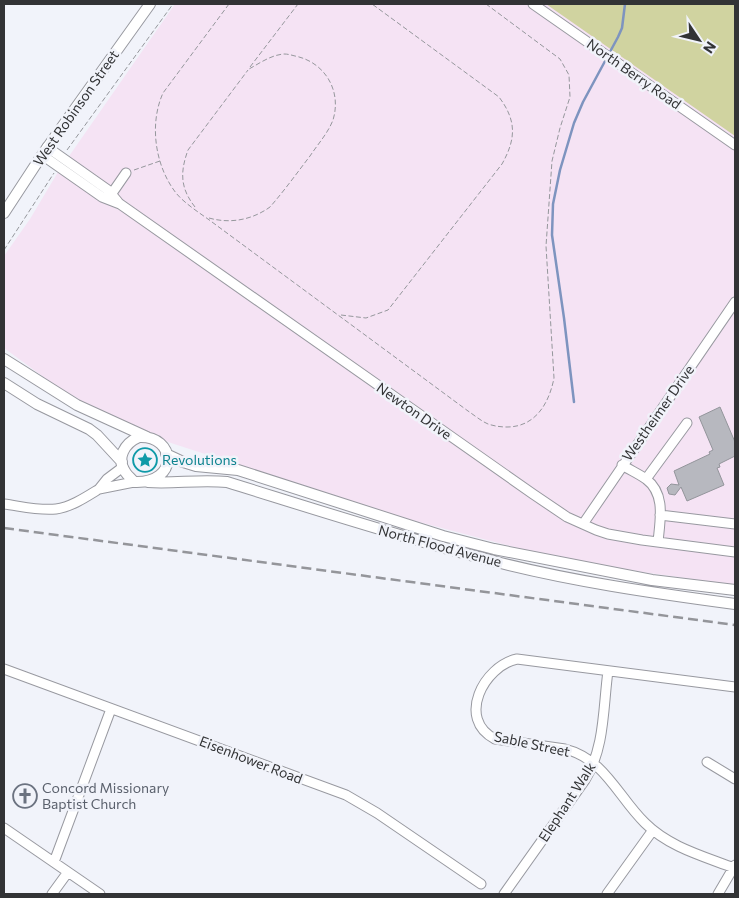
<svg xmlns="http://www.w3.org/2000/svg" width="739" height="898" font-family="Commissioner,sans-serif">
<rect width="100%" height="100%" fill="#f1f3fa"/>
<path fill="#f5e3f4" d="M 175,4 L 735,4 L 735,585 L 642,572 L 537,553 L 396,516 L 171,443 L 144,432 L 90,406 L 53,384 L 4,348 L 4,256 L 30,219 L 58,172 Z"/>
<path fill="#d0d3a0" d="M 546,4 L 735,4 L 735,136 Z"/>
<g fill="none" stroke-linecap="round" stroke-linejoin="round">
<path stroke="#7e94bf" stroke-width="2.5" d="M 574,402 L 564,318 L 552,235 L 553,204 L 560,170 L 574,123 L 583,102 L 618,37 L 622,28 L 625,4"/>
</g>
<path fill="#b7b8bf" stroke="#93959b" d="M 720,407 L 735,442 L 735,456 L 719,464 L 720,467 L 717,468 L 724,485 L 687,501 L 681,487 L 675,495 L 669,494 L 667,488 L 671,484 L 679,485 L 674,471 L 710,454 L 709,452 L 713,450 L 699,417 Z"/>
<g fill="none" stroke-linecap="round" stroke-linejoin="round">
<g stroke="#9899a0" stroke-width="11">
<path id="minor" d="M 533,4 L 735,145
M 47,147 L 108,190 L 118,202
M 42,155 L 102,197 L 120,204 L 533,494 L 567,517 L 596,530 L 608,534 L 642,540 L 735,552
M 108,199 L 126,173
M 622,465 C 630,470 639,474 646,479 C 666,494 660,520 658,542
M 123,467 L 107,479 L 99,489 L 134,482
M 646,479 L 687,423
M 4,504 C 20,506 39,511 56,509 C 71,507 86,497 99,489
M 660,515 L 735,524
M 583,524 L 735,302
M 4,669 L 346,795 L 377,813 L 481,884
M 707,762 L 735,779
M 4,828 L 100,894
M 54,862 L 111,709
M 734,868 C 703,856 669,847 645,823 C 618,797 605,759 565,749 L 495,739 C 456,719 484,666 517,659 L 735,687
M 52,894 L 68,872
M 504,894 L 585,780 C 605,748 603,707 608,671
M 607,894 L 653,830
M 718,894 L 735,865"/>
</g>
<g stroke="#9899a0" stroke-width="12">
<path id="major" d="M 4,213 L 42,155 L 150,4
M 4,359 L 77,405 L 147,437
M 4,383 L 37,404 L 89,429 L 97,435 L 122,462
M 139,437 C 176,435 180,484 134,482 C 132,479 128,476 126,473 C 115,458 125,443 139,437 Z
M 166,454 L 183,462 L 196,466 L 238,470 L 443,536 L 494,549 L 652,580 L 735,590
M 148,482 C 174,484 200,479 227,482 C 314,509 400,537 489,560 C 569,581 653,593 735,604"/>
</g>
<path stroke="#95979c" stroke-width="1" stroke-dasharray="5 2.5" stroke-linecap="butt" d="M 229,4 L 163,93 C 149,124 155,166 176,193 C 185,204 200,213 212,222 L 468,411 C 474,415 481,421 488,424 C 494,426 500,427 507,427 C 535,427 549,404 554,378 L 546,246 L 552,161 L 560,128 L 570,97 L 569,75 L 560,59 L 486,4
M 250,67 L 298,4
M 67,150 L 173,4
M 134,170 L 160,161
M 195,207 C 180,188 180,172 188,150 L 248,70
M 209,218 C 230,224 252,220 270,207 C 284,191 297,173 310,156 C 318,144 328,133 333,120 C 342,91 325,62 295,56 C 291,55 288,54 284,54 C 271,55 260,63 249,69
M 4,250 L 54,173
M 341,315 L 366,318 L 388,310 L 502,164 C 516,139 517,121 499,97 L 372,4"/>
<use href="#minor" stroke="#fff" stroke-width="9"/>
<use href="#major" stroke="#fff" stroke-width="10"/>
<path stroke="#94959a" stroke-width="2.5" stroke-dasharray="10 5" stroke-linecap="butt" d="M 4,528 L 735,625"/>
</g>
<defs>
<g id="sight-ring" transform="scale(1.25)"><circle r="9.5" fill="#f1f3fa" stroke="#0f9aa8" stroke-width="1.5"/><path d="M0-6L1.8-2.2L6-1.7L2.9 1.2L3.7 5.4L0 3.3L-3.7 5.4L-2.9 1.2L-6-1.7L-1.8-2.2Z" fill="#0f9aa8"/></g>
<g id="church-ring" transform="scale(1.25)"><circle r="9.5" fill="#f1f3fa" stroke="#6b7280" stroke-width="1.5"/><path d="M-1.2-6h2.4v3.5h3.3v2.4h-3.3V6h-2.4V-.1h-3.3v-2.4h3.3Z" fill="#6b7280"/></g>
</defs>
<g fill-rule="evenodd">
<use href="#sight-ring" x="145" y="460"/>
<use href="#church-ring" x="25" y="796"/>
</g>
<g text-anchor="middle" stroke-width="5" stroke-linejoin="round" paint-order="stroke">
<g font-size="14" fill="#323335" stroke="#f1f3fa">
<text transform="translate(634 74) rotate(35)" y="5">North Berry Road</text>
<text transform="translate(76 108) rotate(-55)" y="5">West Robinson Street</text>
<text transform="translate(414 411) rotate(35)" y="5">Newton Drive</text>
<text transform="translate(658 413) rotate(-55)" y="5">Westheimer Drive</text>
<text transform="translate(440 546) rotate(15)" y="5">North Flood Avenue</text>
<text transform="translate(532 744) rotate(12)" y="5">Sable Street</text>
<text transform="translate(251 760) rotate(21)" y="5">Eisenhower Road</text>
<text transform="translate(567 802) rotate(-57)" y="5">Elephant Walk</text>
</g>
<g font-size="14" fill="#0d838f" stroke="#f1f3fa" text-anchor="start">
<text x="162" y="465">Revolutions</text>
</g>
<g font-size="14" fill="#5b616d" stroke="#f1f3fa" text-anchor="start">
<text x="42" y="793">Concord Missionary<tspan x="42" dy="16">Baptist Church</tspan></text>
</g>
</g>
<rect width="739" height="898" fill="none" stroke="#323335" stroke-width="10"/>
<g transform="translate(699 40) rotate(125)" stroke="#f1f3fa" stroke-width="4" paint-order="stroke">
<path d="M0-4L9 19L0 12L-9 19Z" fill="#323335"/>
<text y="-8" font-size="14" font-weight="bold" text-anchor="middle" fill="#323335">N</text>
</g>
</svg>
